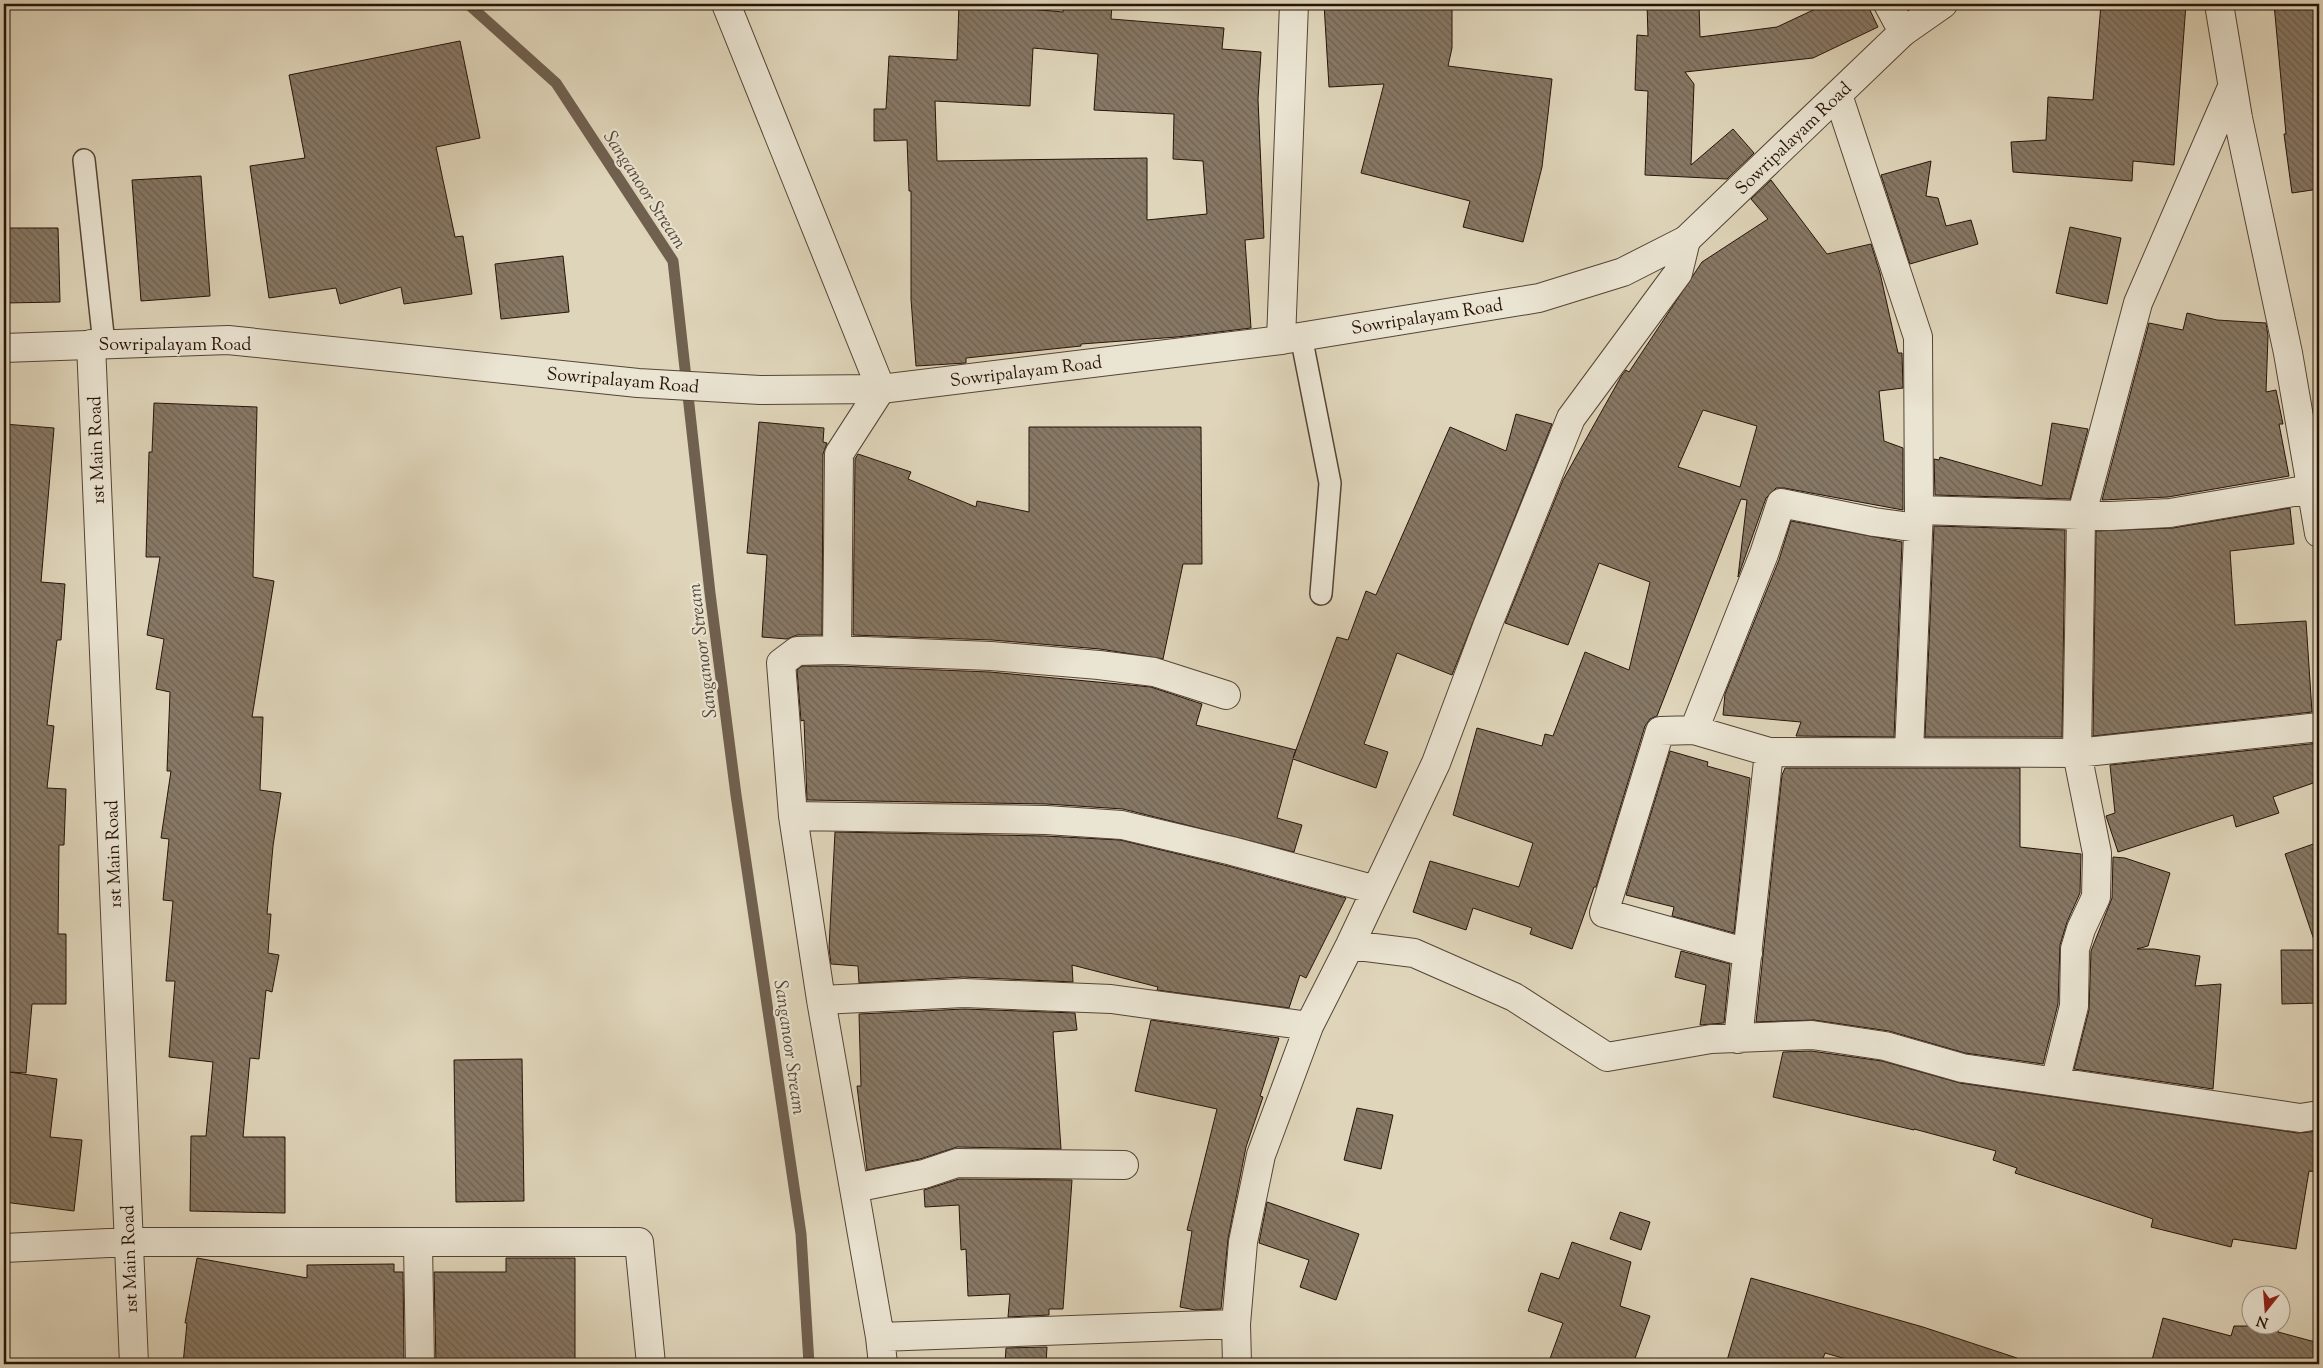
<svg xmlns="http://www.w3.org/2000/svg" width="2323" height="1368" font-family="'Sorts Mill Goudy',serif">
<defs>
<pattern id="building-back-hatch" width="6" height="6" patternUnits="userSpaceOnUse" patternTransform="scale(1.25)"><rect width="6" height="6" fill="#877865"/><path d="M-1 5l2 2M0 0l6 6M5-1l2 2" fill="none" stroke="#6e6151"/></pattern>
</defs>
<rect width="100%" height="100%" fill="#dfd5ba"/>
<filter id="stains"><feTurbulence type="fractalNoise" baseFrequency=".004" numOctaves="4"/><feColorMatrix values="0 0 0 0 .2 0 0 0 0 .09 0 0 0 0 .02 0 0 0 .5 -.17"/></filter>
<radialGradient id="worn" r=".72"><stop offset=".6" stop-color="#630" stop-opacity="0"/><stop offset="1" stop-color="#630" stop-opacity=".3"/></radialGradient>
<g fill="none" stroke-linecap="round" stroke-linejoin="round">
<path stroke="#70604f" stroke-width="11" d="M 468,4 L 556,83 L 673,261 L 710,593 L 736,795 L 801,1234 L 809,1364"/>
</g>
<path fill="url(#building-back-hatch)" stroke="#271409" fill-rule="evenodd" d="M 959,4 L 1007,4 L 1007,7 L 1063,12 L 1064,4 L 1112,4 L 1111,19 L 1224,28 L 1222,49 L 1261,52 L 1258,99 L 1264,238 L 1245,240 L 1251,328 L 1177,337 L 1081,344 L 1081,346 L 966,358 L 966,363 L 916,366 L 911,299 L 911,191 L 909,191 L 907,140 L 874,141 L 874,109 L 886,109 L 889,56 L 957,60 ZM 1033,48 L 1098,54 L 1094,110 L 1174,114 L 1173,159 L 1203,161 L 1207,214 L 1147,220 L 1147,158 L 937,161 L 935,101 L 1030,106 Z
M 1324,4 L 1452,4 L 1452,48 L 1448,66 L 1552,79 L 1542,167 L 1523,242 L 1463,227 L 1470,201 L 1361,173 L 1384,84 L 1329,87 Z
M 1647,4 L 1699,4 L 1700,37 L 1777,27 L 1826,4 L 1867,4 L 1878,27 L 1813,58 L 1685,72 L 1694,84 L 1691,165 L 1733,129 L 1754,153 L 1727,179 L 1645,175 L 1648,91 L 1635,90 L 1637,35 L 1648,36 Z
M 2101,4 L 2186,4 L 2174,165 L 2133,161 L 2132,181 L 2013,172 L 2011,142 L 2046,140 L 2048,97 L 2093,100 Z
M 2274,4 L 2319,4 L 2319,189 L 2292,193 L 2284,134 L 2286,134 Z
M 460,41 L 480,138 L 436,147 L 455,237 L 463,236 L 472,294 L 404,304 L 401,287 L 340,304 L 336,288 L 269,298 L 250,166 L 305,158 L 289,75 Z
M 1931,161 L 1926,196 L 1938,198 L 1946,226 L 1971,220 L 1978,244 L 1910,264 L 1881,175 Z
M 201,176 L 210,296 L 141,301 L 132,180 Z
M 1771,180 L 1827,254 L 1871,244 L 1880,273 L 1898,353 L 1902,353 L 1903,388 L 1879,391 L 1884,441 L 1903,448 L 1903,510 L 1784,488 L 1776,488 L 1766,498 L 1738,577 L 1747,500 L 1741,499 L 1657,716 L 1650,719 L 1645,726 L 1596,887 L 1594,887 L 1572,949 L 1530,934 L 1532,928 L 1473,908 L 1466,930 L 1413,912 L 1430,861 L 1519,887 L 1533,843 L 1453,815 L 1477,728 L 1542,746 L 1545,734 L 1553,736 L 1585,652 L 1629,670 L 1650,582 L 1599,563 L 1568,645 L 1505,623 L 1563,480 L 1622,375 L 1626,370 L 1629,372 L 1702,262 L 1768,219 L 1751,199 ZM 1703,410 L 1757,426 L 1740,487 L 1678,467 Z
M 2070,227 L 2121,238 L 2107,304 L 2056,293 Z
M 4,228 L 58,228 L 60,302 L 4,303 Z
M 563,256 L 569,312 L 501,319 L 495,264 Z
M 2187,313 L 2217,320 L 2266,323 L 2268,336 L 2266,392 L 2276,390 L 2283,424 L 2279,424 L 2289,476 L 2168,497 L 2102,500 L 2149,323 L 2183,330 Z
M 154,403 L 257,407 L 253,577 L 274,581 L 252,717 L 263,717 L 260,790 L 281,793 L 273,846 L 267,914 L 271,914 L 268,953 L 279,955 L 272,992 L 266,990 L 259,1059 L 250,1058 L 243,1137 L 285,1137 L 285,1213 L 190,1211 L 191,1136 L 206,1136 L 213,1062 L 169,1057 L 175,981 L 166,981 L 173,901 L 163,900 L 169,839 L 161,838 L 171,771 L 167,771 L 170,692 L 156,689 L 164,639 L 147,635 L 160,557 L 146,557 L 149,452 L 152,452 Z
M 1516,414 L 1552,424 L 1452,675 L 1397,653 L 1364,744 L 1388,752 L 1376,788 L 1293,759 L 1277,818 L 1302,825 L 1294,852 L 1123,809 L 1046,804 L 807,800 L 804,720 L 801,721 L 797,670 L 802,666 L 837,666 L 990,672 L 1151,687 L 1202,704 L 1196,725 L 1296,750 L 1293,758 L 1337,637 L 1348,640 L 1366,591 L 1376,595 L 1450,427 L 1506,451 Z
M 759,422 L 824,428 L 823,442 L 827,443 L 823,454 L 822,635 L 797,635 L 787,639 L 762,637 L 767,555 L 747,553 Z
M 2052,423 L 2088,429 L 2070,499 L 1935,495 L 1934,459 L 1939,460 L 1940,457 L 2042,486 Z
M 4,424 L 54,428 L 41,582 L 65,584 L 61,640 L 57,640 L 47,725 L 54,726 L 47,788 L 66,789 L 64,845 L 59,845 L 58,934 L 66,934 L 66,1004 L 32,1004 L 26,1073 L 9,1072 L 57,1079 L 50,1137 L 82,1140 L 74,1211 L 4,1202 Z
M 1029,427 L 1201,427 L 1202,564 L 1183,564 L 1163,659 L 1100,649 L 992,640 L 853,635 L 855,459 L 858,454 L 911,472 L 908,479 L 976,507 L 977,501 L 1029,512 Z
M 2290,508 L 2294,544 L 2230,551 L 2235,625 L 2306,621 L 2312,712 L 2093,736 L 2096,531 L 2173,528 Z
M 1791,521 L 1902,542 L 1894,737 L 1796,736 L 1801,722 L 1723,715 L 1725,694 L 1779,560 Z
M 1934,526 L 2065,530 L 2062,737 L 1925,737 Z
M 2319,743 L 2319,781 L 2273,797 L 2279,813 L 2236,827 L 2233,815 L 2118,852 L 2106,816 L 2115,813 L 2110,765 Z
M 1670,751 L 1708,762 L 1707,766 L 1750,778 L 1734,933 L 1672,916 L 1674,907 L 1626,895 Z
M 1785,768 L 2020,768 L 2020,847 L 2081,854 L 2080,893 L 2067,922 L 2060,945 L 2058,1004 L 2043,1064 L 1965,1053 L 1889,1031 L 1814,1020 L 1756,1022 L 1782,775 Z
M 835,832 L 1045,836 L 1120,840 L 1228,866 L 1346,898 L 1306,978 L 1300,975 L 1289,1008 L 1157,990 L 1158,987 L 1072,965 L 1073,982 L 963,977 L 859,983 L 858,966 L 831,964 L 829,948 Z
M 2319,842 L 2319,939 L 2314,940 L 2285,854 Z
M 2113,857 L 2125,858 L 2170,873 L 2148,946 L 2137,949 L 2154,949 L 2200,956 L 2195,986 L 2221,984 L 2213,1089 L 2074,1069 L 2089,1010 L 2091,951 L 2112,898 Z
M 2281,950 L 2319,950 L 2319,1003 L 2282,1004 Z
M 1681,951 L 1730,964 L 1724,1023 L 1700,1025 L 1706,985 L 1675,977 Z
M 964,1009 L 1075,1013 L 1077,1030 L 1053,1032 L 1061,1149 L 957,1147 L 920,1159 L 867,1170 L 857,1086 L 861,1086 L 859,1014 Z
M 1151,1020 L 1279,1038 L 1260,1096 L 1263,1097 L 1246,1147 L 1228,1239 L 1221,1309 L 1195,1310 L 1180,1307 L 1192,1231 L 1187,1230 L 1217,1109 L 1135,1091 Z
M 1811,1051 L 1882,1061 L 1960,1083 L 2298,1133 L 2319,1131 L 2319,1172 L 2309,1171 L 2296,1249 L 2233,1239 L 2231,1247 L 2151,1227 L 2153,1219 L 2015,1173 L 2017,1168 L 1993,1160 L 1996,1151 L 1914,1129 L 1914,1130 L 1773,1097 L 1783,1052 Z
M 522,1059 L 524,1201 L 456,1202 L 454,1060 Z
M 1357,1108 L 1393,1115 L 1381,1169 L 1344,1160 Z
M 959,1179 L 1072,1180 L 1063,1309 L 1049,1309 L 1049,1315 L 1008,1317 L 1010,1294 L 968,1296 L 966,1249 L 961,1250 L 959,1205 L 925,1207 L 924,1190 Z
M 1267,1202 L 1359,1234 L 1336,1300 L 1300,1287 L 1309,1260 L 1259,1243 Z
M 1620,1212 L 1650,1222 L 1641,1250 L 1610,1239 Z
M 1572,1242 L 1631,1262 L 1620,1306 L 1650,1316 L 1633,1364 L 1548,1364 L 1563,1323 L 1528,1311 L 1541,1273 L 1559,1279 Z
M 197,1258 L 307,1278 L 307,1265 L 394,1264 L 394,1272 L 403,1272 L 404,1364 L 183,1364 L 187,1323 L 185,1323 Z
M 506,1258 L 575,1258 L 575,1364 L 436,1364 L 434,1272 L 506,1272 Z
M 1751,1278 L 1923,1327 L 2017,1358 L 2016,1364 L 1864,1364 L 1825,1353 L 1821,1364 L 1726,1364 Z
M 2163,1318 L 2231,1336 L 2234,1326 L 2279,1326 L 2278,1332 L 2319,1343 L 2319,1364 L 2151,1364 Z
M 1047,1347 L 1046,1364 L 1005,1364 L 1006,1348 Z"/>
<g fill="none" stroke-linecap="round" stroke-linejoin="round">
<g stroke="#554435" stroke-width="24">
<path id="service" d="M 84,160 L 104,344
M 1301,336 L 1330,483 L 1321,594"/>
</g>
<g stroke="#554435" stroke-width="30">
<path id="minor" d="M 726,4 L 881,389 L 839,454 L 837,650
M 1888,4 L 1903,32
M 2219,4 L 2238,118 L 2288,353 L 2319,533
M 1838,95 L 1918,337 L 1919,510 L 1909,752
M 1281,340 L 1294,4
M 91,344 L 134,1364
M 1919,510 L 2111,516 L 2170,513 L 2311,489
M 1918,528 L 1874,522 L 1781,503 L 1764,554 L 1694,730 L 1769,752 L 2077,753 L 2319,727
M 1694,730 L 1660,731 L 1604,913 L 1748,953
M 793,816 L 1046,820 L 1122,825 L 1232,851 L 1376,890
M 1350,945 L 1414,953 L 1514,997 L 1607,1057 L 1711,1039 L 1812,1035 L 1885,1046 L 1962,1068 L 2300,1118 L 2319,1115
M 821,1000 L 964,993 L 1111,999 L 1309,1026
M 1738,1039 L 1769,752
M 2055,1082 L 2074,1006 L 2075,949 L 2081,929 L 2096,897 L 2097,853 L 2077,753 L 2081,517 L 2138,303 L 2232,87
M 854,1188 L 924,1174 L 957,1163 L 1124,1165
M 418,1243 L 420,1364
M 4,1248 L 129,1242 L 639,1242 L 651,1364
M 880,1337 L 1236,1324
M 883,1364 L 880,1337 L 821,1000 L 793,816 L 781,663 L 797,651 L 837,650 L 991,656 L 1099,665 L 1154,672 L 1226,695
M 1237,1364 L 1236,1324 L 1243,1242 L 1261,1155 L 1309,1026 L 1350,945 L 1436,763 L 1488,624 L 1571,418 L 1678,273 L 1686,240"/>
</g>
<g stroke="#554435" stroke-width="30">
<path id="tertiary" d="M 4,348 L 228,340 L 638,383 L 760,390 L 881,389 L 1281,340 L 1539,298 L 1623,272 L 1686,240 L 1903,32 L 1943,4"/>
</g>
<use href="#service" stroke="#eae4d2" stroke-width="21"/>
<use href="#minor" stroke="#eae4d2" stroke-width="28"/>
<use href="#tertiary" stroke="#eae4d2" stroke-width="28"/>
</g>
<g text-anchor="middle" stroke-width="4.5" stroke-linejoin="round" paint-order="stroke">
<g font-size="18" fill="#271409" stroke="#eae4d2">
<text transform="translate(1793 138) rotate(-44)" y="6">Sowripalayam Road</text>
<text transform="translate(1427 316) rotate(-9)" y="6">Sowripalayam Road</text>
<text x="175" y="350">Sowripalayam Road</text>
<text transform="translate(1026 371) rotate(-7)" y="6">Sowripalayam Road</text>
<text transform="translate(623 380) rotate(5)" y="6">Sowripalayam Road</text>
<text transform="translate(96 450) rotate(-92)" y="6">1st Main Road</text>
<text transform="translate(113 854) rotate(-92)" y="6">1st Main Road</text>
<text transform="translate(129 1259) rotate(-92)" y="6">1st Main Road</text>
</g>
<g font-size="19" font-style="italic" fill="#574738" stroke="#eae4d2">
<text transform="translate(646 189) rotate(57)" y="7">Sanganoor Stream</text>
<text transform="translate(701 651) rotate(-97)" y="7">Sanganoor Stream</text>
<text transform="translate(791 1047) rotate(82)" y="7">Sanganoor Stream</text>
</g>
</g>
<rect width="2323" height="1368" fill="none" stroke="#dfd5ba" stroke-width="20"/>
<rect x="5" y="5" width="2313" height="1358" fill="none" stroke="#271409" stroke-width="2.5"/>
<rect x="10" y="10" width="2303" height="1348" fill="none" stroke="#271409"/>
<g transform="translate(2266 1310) rotate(197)"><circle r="24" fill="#eae4d2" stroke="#9c9182"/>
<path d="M0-4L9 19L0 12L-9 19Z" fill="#8f2418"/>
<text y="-8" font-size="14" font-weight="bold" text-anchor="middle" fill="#271409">N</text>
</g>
<rect width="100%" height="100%" filter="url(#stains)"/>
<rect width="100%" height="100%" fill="url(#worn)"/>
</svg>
